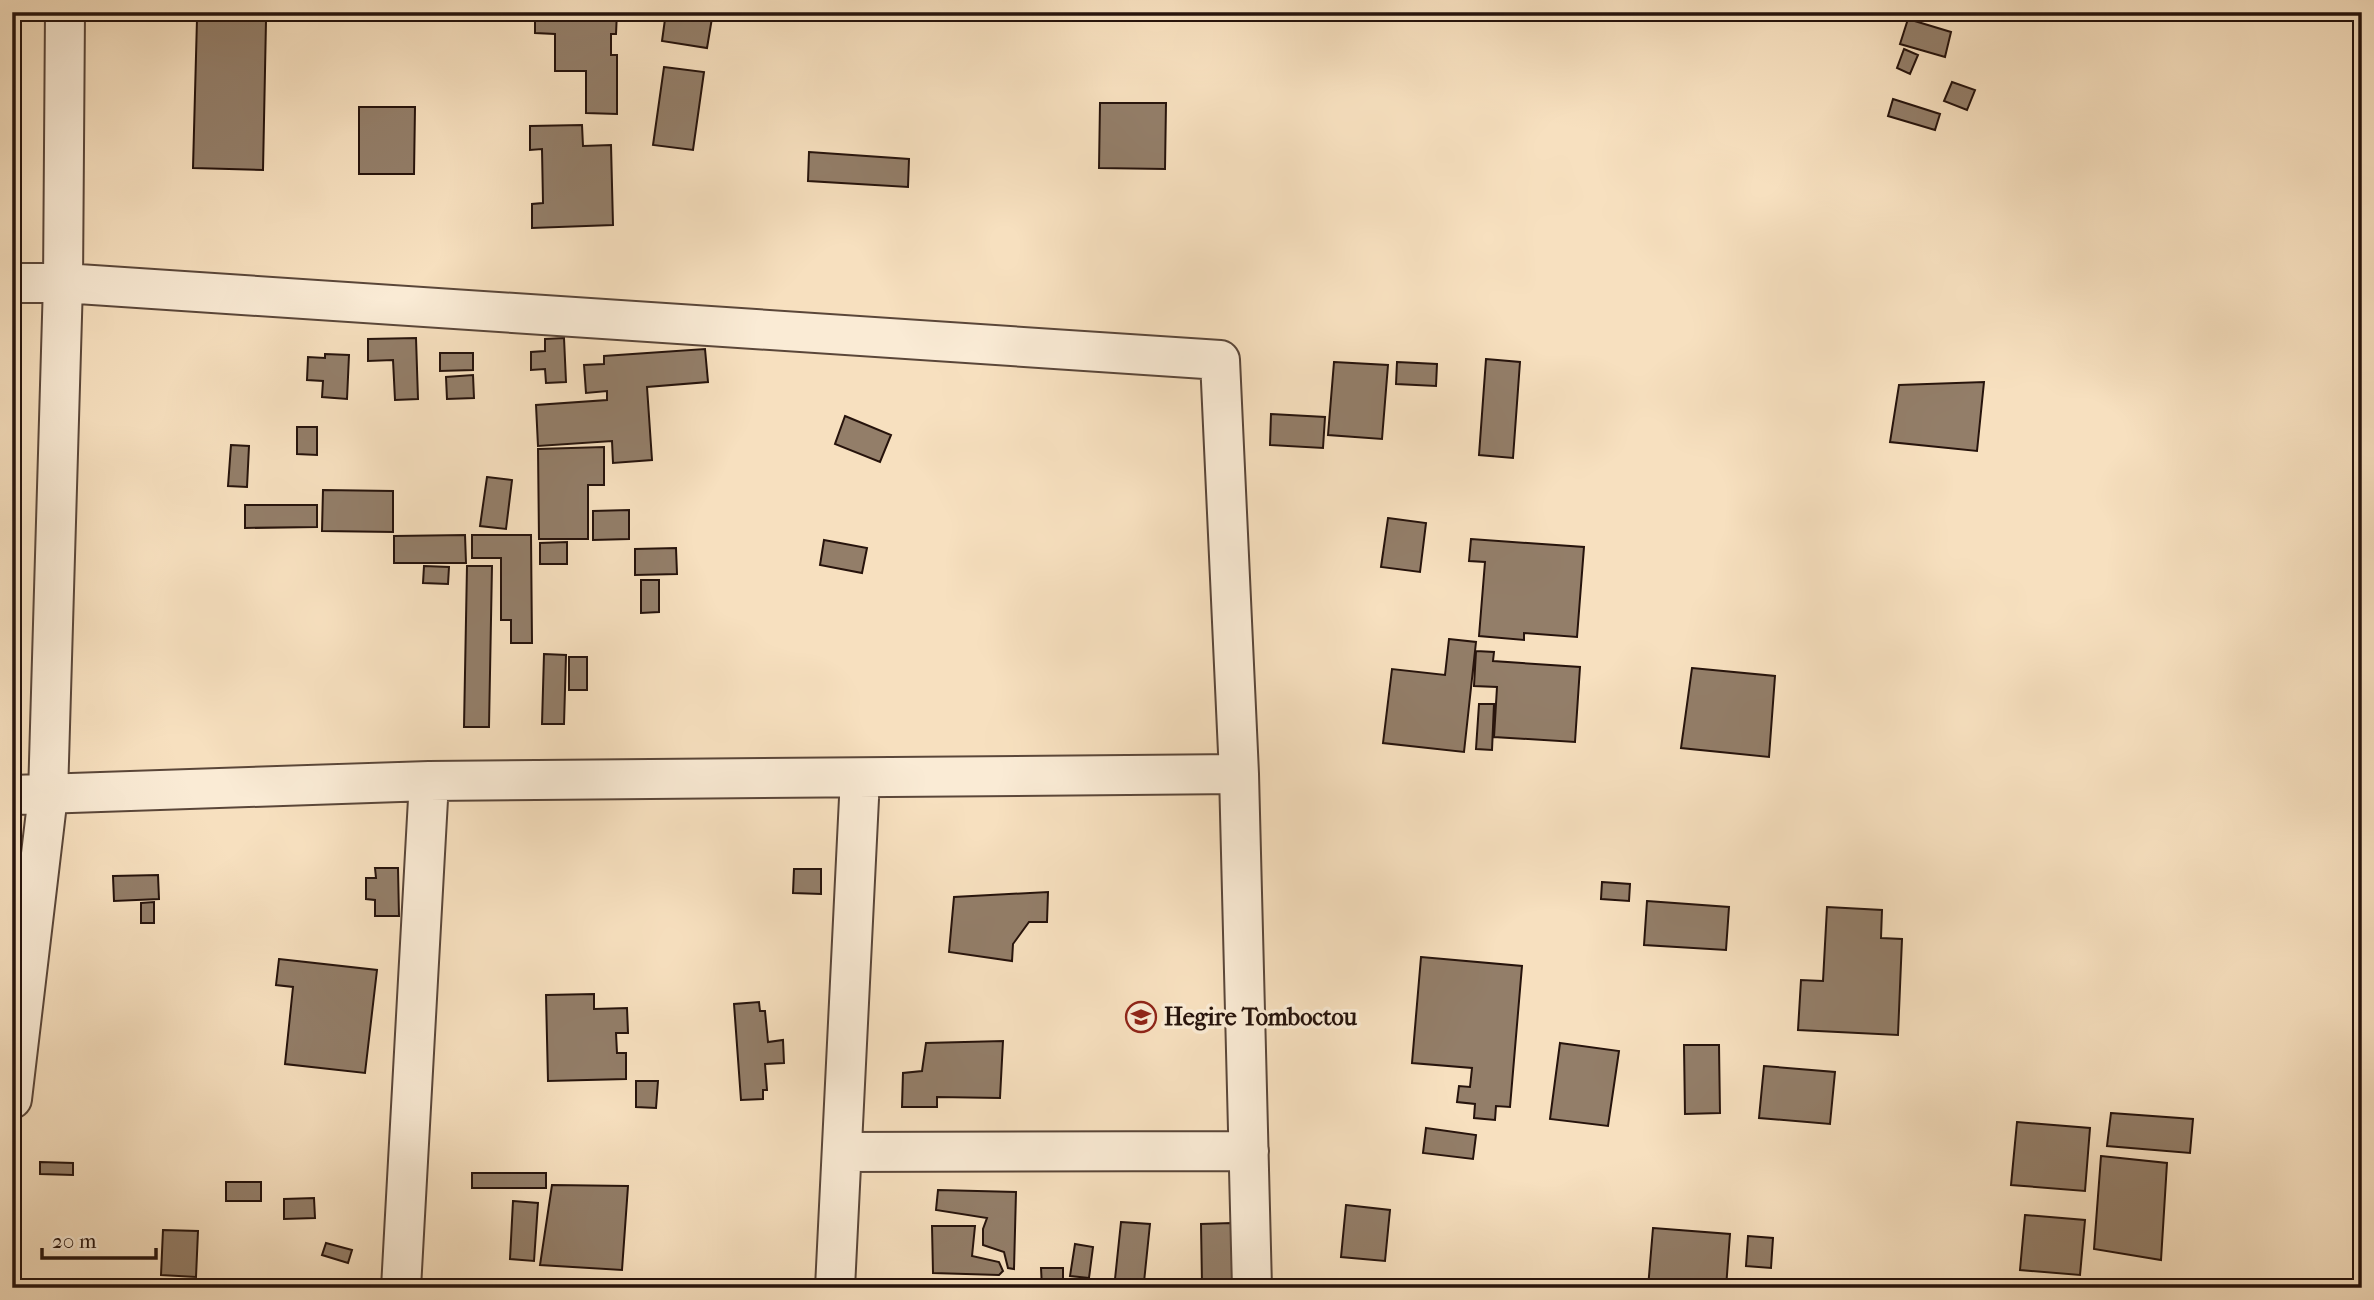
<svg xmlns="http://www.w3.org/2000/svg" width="2374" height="1300" font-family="'IM FELL French Canon',serif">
<rect width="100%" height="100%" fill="#f7e0bf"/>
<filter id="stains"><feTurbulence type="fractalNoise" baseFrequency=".00286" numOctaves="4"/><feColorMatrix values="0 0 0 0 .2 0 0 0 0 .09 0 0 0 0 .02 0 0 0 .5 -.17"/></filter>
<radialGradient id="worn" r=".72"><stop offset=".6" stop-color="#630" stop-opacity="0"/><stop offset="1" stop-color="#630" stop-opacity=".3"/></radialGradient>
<path fill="#937e69" stroke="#26130c" stroke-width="2" d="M 535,12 L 617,12 L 616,34 L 611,34 L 611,55 L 617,55 L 617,114 L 586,113 L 586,71 L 555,71 L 555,34 L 535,33 Z
M 666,12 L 713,12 L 707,48 L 662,41 Z
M 197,19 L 266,21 L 263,170 L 193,168 Z
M 1908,19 L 1951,32 L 1945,57 L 1900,44 Z
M 1904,49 L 1918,55 L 1910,74 L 1897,68 Z
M 664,67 L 704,72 L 693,150 L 653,145 Z
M 1952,82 L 1975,90 L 1967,110 L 1944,101 Z
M 1893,99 L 1940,114 L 1935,130 L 1888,116 Z
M 1100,103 L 1166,103 L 1165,169 L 1099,168 Z
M 359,107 L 415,107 L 414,174 L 359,174 Z
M 582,125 L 583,146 L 611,145 L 613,225 L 532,228 L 532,204 L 543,203 L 542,149 L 530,150 L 530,126 Z
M 809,152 L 909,159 L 908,187 L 808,181 Z
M 416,338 L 418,399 L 395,400 L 393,360 L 368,361 L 368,339 Z
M 564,338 L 566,382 L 546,383 L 545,369 L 531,370 L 531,352 L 545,351 L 545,339 Z
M 705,349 L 708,382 L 647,387 L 652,460 L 613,463 L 612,441 L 538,446 L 536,405 L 607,400 L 607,391 L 586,393 L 584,365 L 604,364 L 604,356 Z
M 440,353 L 473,353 L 473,370 L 440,371 Z
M 325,354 L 349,355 L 347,399 L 322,397 L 323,381 L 307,380 L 308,357 L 325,358 Z
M 1486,359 L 1520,362 L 1513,458 L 1479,455 Z
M 1334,362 L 1388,365 L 1382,439 L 1328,435 Z
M 1397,362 L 1437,364 L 1436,386 L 1396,384 Z
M 473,375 L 474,398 L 447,399 L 446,377 Z
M 1984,382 L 1977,451 L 1890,442 L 1899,385 Z
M 1271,414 L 1325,417 L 1323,448 L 1270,445 Z
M 845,416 L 891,435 L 880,462 L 835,444 Z
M 297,427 L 317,427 L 317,455 L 297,454 Z
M 231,445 L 249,446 L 247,487 L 228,486 Z
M 604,447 L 604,485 L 588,485 L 588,539 L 539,539 L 538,449 Z
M 487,477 L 512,480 L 506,529 L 480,526 Z
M 323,490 L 393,491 L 393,532 L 322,531 Z
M 245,505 L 317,505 L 317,527 L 245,528 Z
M 629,510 L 629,539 L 593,540 L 593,511 Z
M 1388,518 L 1426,523 L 1420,572 L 1381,567 Z
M 465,535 L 466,563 L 394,563 L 394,536 Z
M 472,535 L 531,535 L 532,643 L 511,643 L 511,620 L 501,620 L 501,558 L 472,558 Z
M 1471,539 L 1584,547 L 1577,637 L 1524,633 L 1524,640 L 1479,636 L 1485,562 L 1469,561 Z
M 824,540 L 867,548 L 862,573 L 820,565 Z
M 567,542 L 567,564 L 540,564 L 540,543 Z
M 676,548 L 677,574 L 635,575 L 635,549 Z
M 424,566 L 449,567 L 448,584 L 423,583 Z
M 467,566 L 492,566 L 489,727 L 464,727 Z
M 641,580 L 659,580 L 659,612 L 641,613 Z
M 1449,639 L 1476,642 L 1464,752 L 1383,743 L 1392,669 L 1445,675 Z
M 1476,651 L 1494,652 L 1493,661 L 1580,667 L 1575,742 L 1494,737 L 1497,687 L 1474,686 Z
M 544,654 L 566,655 L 564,724 L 542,724 Z
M 569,657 L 587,657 L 587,690 L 569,690 Z
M 1692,668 L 1775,676 L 1769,757 L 1681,748 Z
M 1479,704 L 1494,704 L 1492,750 L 1476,749 Z
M 375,868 L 398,868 L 399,916 L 375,916 L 375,900 L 366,899 L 366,878 L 376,878 Z
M 794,869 L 821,869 L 821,894 L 793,893 Z
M 158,875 L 159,899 L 114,901 L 113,876 Z
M 1602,882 L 1630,884 L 1629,901 L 1601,899 Z
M 1048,892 L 1047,922 L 1029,922 L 1013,944 L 1012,961 L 949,952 L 954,897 Z
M 1647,901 L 1729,907 L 1726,950 L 1644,945 Z
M 154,902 L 154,923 L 141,923 L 141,903 Z
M 1827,907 L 1882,910 L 1881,938 L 1902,939 L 1898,1035 L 1798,1030 L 1801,980 L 1823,981 Z
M 1421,957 L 1522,966 L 1510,1107 L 1496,1106 L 1495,1120 L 1474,1118 L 1475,1104 L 1457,1102 L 1459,1086 L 1470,1087 L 1472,1068 L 1412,1063 Z
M 279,959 L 377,970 L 365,1073 L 285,1064 L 293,987 L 276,985 Z
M 594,994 L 594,1009 L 627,1008 L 628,1033 L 616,1033 L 617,1053 L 626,1053 L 626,1079 L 548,1081 L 546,995 Z
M 759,1002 L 760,1011 L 765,1011 L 768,1042 L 783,1040 L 784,1063 L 765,1064 L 767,1090 L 763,1090 L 763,1099 L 741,1100 L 734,1004 Z
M 1003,1041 L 1000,1098 L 937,1097 L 937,1107 L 902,1107 L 903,1073 L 922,1071 L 926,1043 Z
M 1560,1043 L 1619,1051 L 1608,1126 L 1550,1119 Z
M 1684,1045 L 1719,1045 L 1720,1113 L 1685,1114 Z
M 1764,1066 L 1835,1072 L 1830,1124 L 1759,1118 Z
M 636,1081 L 658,1081 L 656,1108 L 636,1107 Z
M 2111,1113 L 2193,1119 L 2190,1153 L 2107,1146 Z
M 2017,1122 L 2090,1128 L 2085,1191 L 2011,1185 Z
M 1426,1128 L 1476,1135 L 1473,1159 L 1423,1153 Z
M 2101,1156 L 2167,1163 L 2161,1260 L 2094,1249 Z
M 40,1162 L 73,1163 L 73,1175 L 40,1174 Z
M 472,1173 L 546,1173 L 546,1188 L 472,1188 Z
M 226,1182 L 261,1182 L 261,1201 L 226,1201 Z
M 552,1185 L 628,1186 L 622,1270 L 540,1265 Z
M 938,1190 L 1016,1192 L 1014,1269 L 1008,1268 L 1004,1252 L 983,1245 L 983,1229 L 987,1218 L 936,1210 Z
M 314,1198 L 315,1218 L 284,1219 L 284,1199 Z
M 513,1201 L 538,1203 L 534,1261 L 510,1259 Z
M 1346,1205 L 1390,1210 L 1385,1261 L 1341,1257 Z
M 2025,1215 L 2085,1220 L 2080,1275 L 2020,1270 Z
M 1121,1222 L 1150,1224 L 1144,1282 L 1115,1279 Z
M 1231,1223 L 1233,1283 L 1202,1284 L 1201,1224 Z
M 932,1226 L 975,1226 L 972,1256 L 999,1262 L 1003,1271 L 999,1275 L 933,1273 Z
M 1653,1228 L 1730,1234 L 1726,1288 L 1648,1288 Z
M 163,1230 L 198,1231 L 196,1277 L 161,1275 Z
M 1748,1236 L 1773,1238 L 1771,1268 L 1746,1266 Z
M 326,1243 L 352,1250 L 348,1263 L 322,1255 Z
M 1075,1244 L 1093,1247 L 1089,1278 L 1070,1276 Z
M 1041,1268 L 1063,1268 L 1063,1287 L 1042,1288 Z
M 2004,1279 L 2083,1286 L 2083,1288 L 2003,1288 Z
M 228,1281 L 254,1284 L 253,1288 L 227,1288 Z
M 318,1283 L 354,1286 L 354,1288 L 317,1288 Z"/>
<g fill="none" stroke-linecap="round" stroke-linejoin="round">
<g stroke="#5a4639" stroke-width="42">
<path id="minor" d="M 12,283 L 63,283 L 1220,360 L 1239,774 L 1252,1288
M 12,795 L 429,781 L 1239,774
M 12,1099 L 48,795 L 63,283 L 65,12
M 842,1152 L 1249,1151
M 401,1288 L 429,781
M 835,1288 L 860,778"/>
</g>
<use href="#minor" stroke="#faebd5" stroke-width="38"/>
</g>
<defs>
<g id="university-ring" transform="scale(1.575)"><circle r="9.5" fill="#faebd5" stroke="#8f2418" stroke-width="1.5"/><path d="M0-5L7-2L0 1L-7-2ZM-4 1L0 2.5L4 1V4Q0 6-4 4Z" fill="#8f2418"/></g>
</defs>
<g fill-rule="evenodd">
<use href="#university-ring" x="1141" y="1017"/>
</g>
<g text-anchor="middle" stroke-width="7" stroke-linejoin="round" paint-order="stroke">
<g font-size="24" font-weight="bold" fill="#26130c" stroke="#faebd5" text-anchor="start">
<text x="1164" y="1025">Hegire Tomboctou</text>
</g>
</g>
<rect width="2374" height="1300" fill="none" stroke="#f7e0bf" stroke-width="42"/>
<rect x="14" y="14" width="2346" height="1272" fill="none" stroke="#26130c" stroke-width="3.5"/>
<rect x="21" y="21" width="2332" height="1258" fill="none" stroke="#26130c" stroke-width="2"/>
<path d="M42 1248v10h114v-10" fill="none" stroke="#26130c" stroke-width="3.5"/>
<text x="52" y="1248" font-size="21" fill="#26130c" stroke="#faebd5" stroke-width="5" paint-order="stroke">20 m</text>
<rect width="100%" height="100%" filter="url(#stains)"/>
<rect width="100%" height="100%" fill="url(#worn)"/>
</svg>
